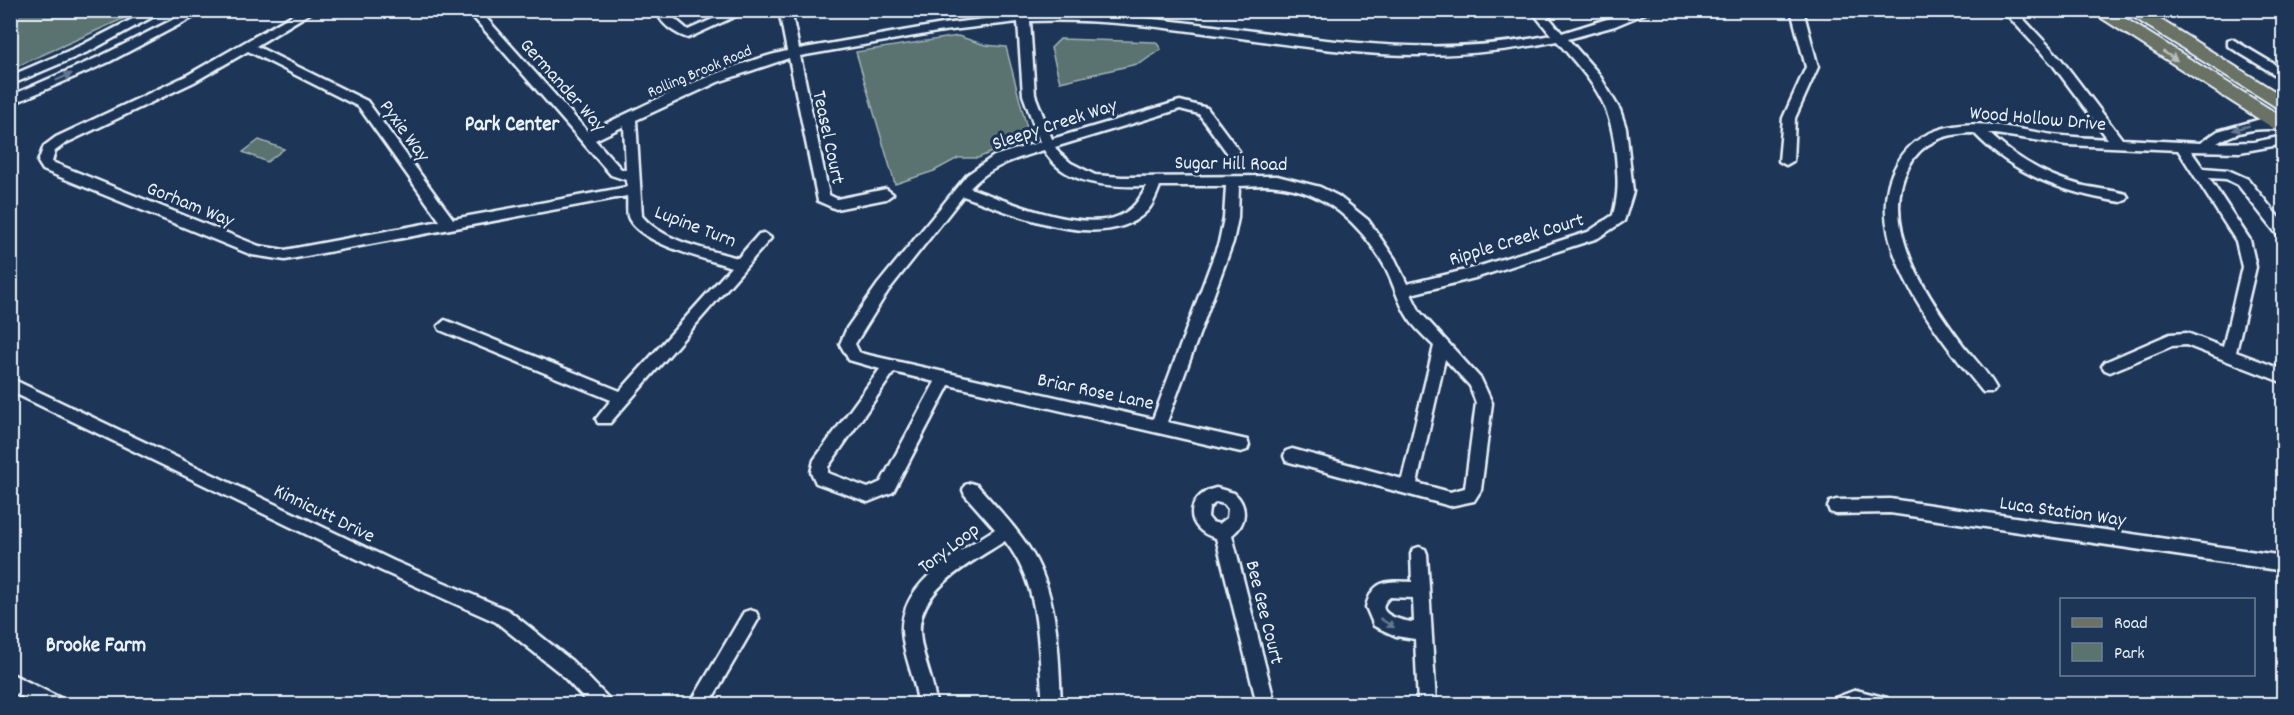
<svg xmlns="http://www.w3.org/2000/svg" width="2294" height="715" font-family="Dekko,sans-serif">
<rect width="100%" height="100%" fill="#1d3557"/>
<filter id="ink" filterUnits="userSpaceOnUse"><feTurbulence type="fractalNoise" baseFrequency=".0167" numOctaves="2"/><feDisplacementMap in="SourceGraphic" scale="12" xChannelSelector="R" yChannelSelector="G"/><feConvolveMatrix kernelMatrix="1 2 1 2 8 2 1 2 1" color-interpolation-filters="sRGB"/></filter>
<g filter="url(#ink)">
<path fill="#5a736f" stroke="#a1b2b4" stroke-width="1.5" d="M 10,11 L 11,10 L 140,11 L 11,69 Z
M 958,36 L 985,45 L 1006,47 L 1029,136 L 978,158 L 958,158 L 934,171 L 895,184 L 856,52 Z
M 1060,39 L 1156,42 L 1161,49 L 1141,63 L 1060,82 L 1051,48 Z
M 259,140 L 284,149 L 267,162 L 243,152 Z"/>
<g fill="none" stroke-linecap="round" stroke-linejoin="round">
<g stroke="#e8f1f8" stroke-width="5">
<path id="minor" d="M 150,10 L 165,10 L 90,51 L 10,85 L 10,76 L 82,45 Z
M 192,10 L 207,10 L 109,62 L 10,105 L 10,96 L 101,56 Z
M 301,10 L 315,10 L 256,46 L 367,101 L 453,219 L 627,187 L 626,180 L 611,175 L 467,10 L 479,10 L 588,132 C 653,102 717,67 787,51 L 779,10 L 791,10 L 799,49 L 943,24 L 1018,15 L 1017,10 L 1029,10 L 1029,14 C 1207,7 1371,72 1551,35 L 1531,10 L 1543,10 L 1562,33 L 1636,10 L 1653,10 L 1615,26 L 1568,39 L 1598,73 L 1620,110 L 1626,128 L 1633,192 L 1624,221 L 1598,238 L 1475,278 L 1411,294 L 1420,312 L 1481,379 L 1492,403 L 1481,490 L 1474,501 L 1450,506 L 1286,461 L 1284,456 L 1286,451 L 1292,449 L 1402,479 L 1434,346 C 1425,337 1415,328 1409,319 C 1397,301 1394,283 1384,265 C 1361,224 1325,191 1277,186 C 1264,184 1252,186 1239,186 L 1238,218 L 1233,242 L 1167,422 L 1247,440 L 1249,445 L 1247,450 L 1241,452 L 949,385 L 893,492 L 868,502 L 816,483 L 811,472 L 814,460 L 880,369 L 849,360 L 840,344 L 847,328 L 878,284 L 967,175 L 994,156 L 1040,142 L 1023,95 L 1018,22 L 943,31 L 800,56 L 829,195 L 837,199 L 886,189 L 893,194 L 886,199 L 836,209 L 818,201 L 789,58 L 718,82 L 636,120 L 642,216 C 664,242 706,249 738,258 L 759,234 L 764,233 L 771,238 L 610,423 L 598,423 L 596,419 L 611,400 L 440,330 L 438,326 L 445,320 L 450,322 L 620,391 L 731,267 C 704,258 643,245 629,219 C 626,213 628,203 627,196 L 285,260 L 252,255 L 43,170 L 38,162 L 44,146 L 56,137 L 186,76 ZM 1030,21 C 1148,16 1262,47 1380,54 C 1439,57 1499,53 1557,41 C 1592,82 1611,100 1616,156 C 1618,180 1619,193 1613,215 L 1588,232 L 1474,268 L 1407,284 L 1395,259 L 1368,220 L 1338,196 L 1320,187 L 1277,176 L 1122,177 L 1095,175 L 1071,163 L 1059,153 L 1055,147 L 1180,109 L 1199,114 L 1228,154 L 1233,155 L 1239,151 L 1207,108 L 1180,101 L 1052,139 L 1035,95 ZM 248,51 L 359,107 L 440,221 L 285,250 L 259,246 L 52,162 L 55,151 L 66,143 L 194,82 ZM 624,126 L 626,170 L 621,169 L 595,140 ZM 1044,150 C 1064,186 1111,187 1147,186 C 1140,199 1133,210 1119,216 C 1081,233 1007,201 970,188 C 991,165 1015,159 1044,150 ZM 1160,186 L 1226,186 L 1224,218 L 1219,242 L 1153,419 L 864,354 L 859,352 L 855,344 L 888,291 L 963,196 C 1012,213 1104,255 1147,211 C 1153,205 1157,194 1160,186 ZM 1445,359 L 1470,386 L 1476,403 L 1465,488 L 1450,492 L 1417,483 ZM 894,372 L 935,382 L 881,482 L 868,488 L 828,473 L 828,467 Z
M 657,10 L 669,10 L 669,14 L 688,30 L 733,10 L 749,10 L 688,38 C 676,34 659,24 657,10 Z
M 1791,10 L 1803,10 L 1818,67 L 1795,118 L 1793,161 L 1786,165 L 1779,161 L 1783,118 L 1806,67 Z
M 1983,10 L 2017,12 L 2061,59 L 2122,139 L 2200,143 L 2218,131 L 2261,119 L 2284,122 L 2284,130 C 2260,127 2238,130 2217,143 L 2254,142 L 2284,136 L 2284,144 L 2240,152 L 2191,151 L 2203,168 L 2228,170 L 2248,179 L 2284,224 L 2284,239 L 2279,237 L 2238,185 L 2226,179 L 2209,178 L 2250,240 L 2256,267 L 2236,352 L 2284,370 L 2284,383 L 2186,345 L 2172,346 L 2110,372 L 2105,370 L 2102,366 L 2105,362 L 2170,334 L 2187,333 L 2223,347 L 2242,267 L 2236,241 L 2178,150 L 2067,145 L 1989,133 C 2015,159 2049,177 2084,186 C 2098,189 2112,190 2126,194 L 2128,197 L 2126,200 L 2121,202 C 2064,193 2014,175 1974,133 C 1948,133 1922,141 1909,166 C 1878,224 1926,295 1960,341 C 1971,356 1987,371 1996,388 L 1993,392 L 1983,392 C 1939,337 1854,235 1898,162 C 1911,140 1930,130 1954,126 C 1987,120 2020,130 2053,135 C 2071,137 2090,138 2108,139 L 2053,65 L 2009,17 Z
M 2232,39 L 2284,70 L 2284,80 L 2228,46 L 2228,40 Z
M 10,378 L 394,561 L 508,610 L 572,661 L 608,698 L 610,704 L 589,704 L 560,673 L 496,622 L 382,571 L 10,391 Z
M 971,483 L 977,485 C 996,507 1017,528 1032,553 C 1058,596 1059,655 1061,704 L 1043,704 C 1038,647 1042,588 1005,541 C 974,561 918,588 920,632 C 921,656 934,679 936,704 L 918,704 C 916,679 903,656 902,631 C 901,581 960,552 995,529 L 965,495 L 963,490 L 965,485 Z
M 1216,488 L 1234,493 C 1248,505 1247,524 1232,535 L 1275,704 L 1257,704 L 1216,538 C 1184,530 1184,496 1216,488 ZM 1216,502 L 1224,504 L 1228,509 L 1227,518 L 1219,524 L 1212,522 L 1208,517 L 1209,508 Z
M 1890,499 L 2284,556 L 2284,571 L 1890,513 L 1836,514 L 1830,512 L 1828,507 L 1830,502 L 1836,500 Z
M 1419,547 L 1425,549 L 1427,554 L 1436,704 L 1418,704 L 1415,639 L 1396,636 L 1374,626 L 1366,607 C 1373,579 1387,581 1412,582 L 1411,554 L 1413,549 ZM 1390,597 L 1413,598 L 1414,622 C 1401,621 1370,613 1390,597 Z
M 750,610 L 756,612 L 759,618 L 709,704 L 690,704 L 744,612 Z
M 10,673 L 60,698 L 62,704 L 36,704 L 10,691 Z
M 1856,690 L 1887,698 L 1889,704 L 1833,704 L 1835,698 Z"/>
</g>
<g stroke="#e8f1f8" stroke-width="4">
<path id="primary" d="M 2089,10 L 2112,10 L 2284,118 L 2284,135 Z
M 2122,10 L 2145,10 L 2284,97 L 2284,112 Z"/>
</g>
<use href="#minor" fill="#1d3557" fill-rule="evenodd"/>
<use href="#primary" fill="#6b7165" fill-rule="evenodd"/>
</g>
<defs><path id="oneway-solid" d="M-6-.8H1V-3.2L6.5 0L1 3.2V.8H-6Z" transform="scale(1.5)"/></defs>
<use fill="#b6bebd" href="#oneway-solid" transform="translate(2170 56) rotate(32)"/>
<g fill="#64778f">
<use href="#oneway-solid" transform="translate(64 77) rotate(-24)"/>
<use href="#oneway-solid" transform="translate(2241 128) rotate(164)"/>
<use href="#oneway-solid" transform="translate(1387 623) rotate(33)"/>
</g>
</g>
<g text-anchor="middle" stroke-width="6" stroke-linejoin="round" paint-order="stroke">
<g font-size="16" fill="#e8f1f8" stroke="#1d3557">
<text transform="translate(699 70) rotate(-23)" y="6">Rolling Brook Road</text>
</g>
<g font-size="20" fill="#e8f1f8" stroke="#1d3557">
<text transform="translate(564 84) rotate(48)" y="7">Germander Way</text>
<text transform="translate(2038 117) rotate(5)" y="7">Wood Hollow Drive</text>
<text transform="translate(1054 123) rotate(-18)" y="7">Sleepy Creek Way</text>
<text transform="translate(406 130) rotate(54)" y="7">Pyxie Way</text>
<text transform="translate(830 137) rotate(78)" y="7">Teasel Court</text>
<text transform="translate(1231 162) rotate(1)" y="7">Sugar Hill Road</text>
<text transform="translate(191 203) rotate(22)" y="7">Gorham Way</text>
<text transform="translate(696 225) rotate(21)" y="7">Lupine Turn</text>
<text transform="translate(1516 238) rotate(-17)" y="7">Ripple Creek Court</text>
<text transform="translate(1096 390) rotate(12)" y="7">Briar Rose Lane</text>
<text transform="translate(2063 510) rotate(8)" y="7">Luca Station Way</text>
<text transform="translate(325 512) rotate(26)" y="7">Kinnicutt Drive</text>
<text transform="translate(948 547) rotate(-37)" y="7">Tory Loop</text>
<text transform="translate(1266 612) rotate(76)" y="7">Bee Gee Court</text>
</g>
<g font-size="21" font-weight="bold" fill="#e8f1f8" stroke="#1d3557">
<text x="512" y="130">Park Center</text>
<text x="96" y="651">Brooke Farm</text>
</g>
</g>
<rect width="2294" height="715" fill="none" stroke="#1d3557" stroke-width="36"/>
<rect x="18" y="18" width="2258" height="679" fill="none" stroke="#e8f1f8" stroke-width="2" filter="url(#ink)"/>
<rect x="2060" y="598" width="195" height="78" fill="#1d3557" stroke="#6e8097" stroke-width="1.5"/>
<rect x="2072" y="618" width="30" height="9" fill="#6b7165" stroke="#6e8097" stroke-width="1.5"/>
<text x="2114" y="628" font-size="18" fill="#e8f1f8">Road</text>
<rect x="2072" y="643" width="30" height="18" fill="#5a736f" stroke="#6e8097" stroke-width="1.5"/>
<text x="2114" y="658" font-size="18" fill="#e8f1f8">Park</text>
</svg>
